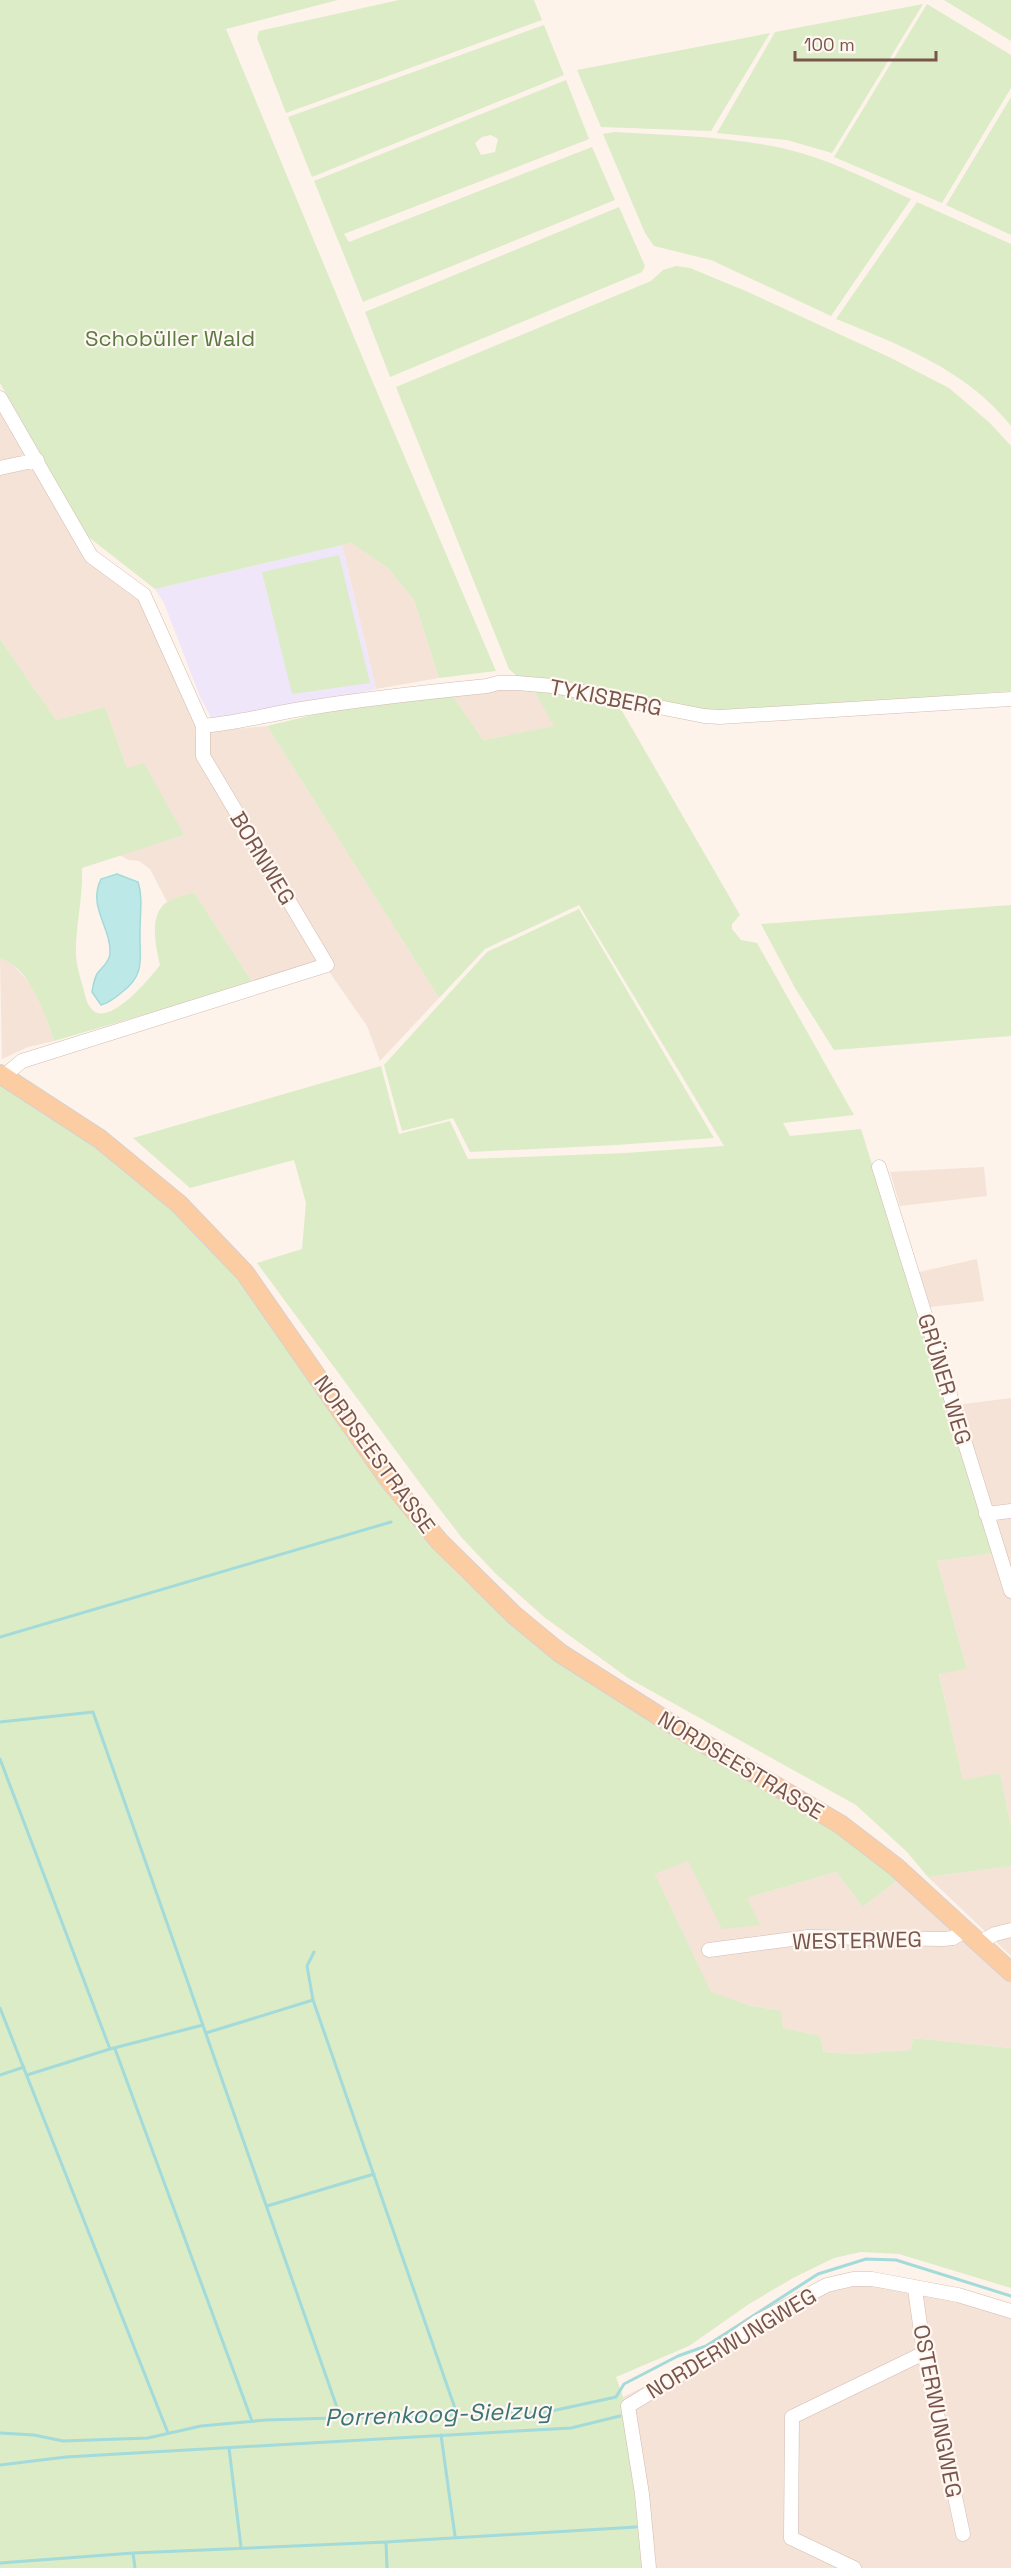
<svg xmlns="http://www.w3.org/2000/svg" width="1011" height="2568" font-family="'Space Grotesk',sans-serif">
<rect width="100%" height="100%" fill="#fdf3ea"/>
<path fill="#f5e3d8" d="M 0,408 L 83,554 L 137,594 L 196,723 L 195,736 L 200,746 L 205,732 L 267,726 L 439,998 L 380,1061 L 367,1026 L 330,973 L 328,959 L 253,983 L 194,892 L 167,902 L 150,869 L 139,861 L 128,860 L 120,855 L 184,835 L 127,768 L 105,707 L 56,720 L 0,639 Z
M 351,543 L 389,569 L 414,600 L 439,678 L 376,689 L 342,545 Z
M 513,688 L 533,689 L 555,726 L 483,740 L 453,696 Z
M 0,959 L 9,960 L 31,985 L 44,1012 L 54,1041 L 28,1047 L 2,1059 Z
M 984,1167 L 987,1196 L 900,1206 L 890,1172 Z
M 977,1259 L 984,1301 L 930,1307 L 919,1272 Z
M 1011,1398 L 1011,1826 L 1000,1773 L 963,1781 L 939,1673 L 967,1669 L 937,1561 L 992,1553 L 948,1406 Z
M 688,1860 L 747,1898 L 836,1872 L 863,1907 L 899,1879 L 955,1926 L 1011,1981 L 1011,2048 L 913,2038 L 911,2050 L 855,2054 L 824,2052 L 820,2036 L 782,2028 L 781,2011 L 748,2005 L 711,1993 L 655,1874 Z
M 1011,1866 L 1011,1956 L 928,1877 Z
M 852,2276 L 1011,2307 L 1011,2568 L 645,2568 L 623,2397 L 694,2362 Z"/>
<path fill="#f0e6fa" d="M 342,545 L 376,689 L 239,718 L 212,719 L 200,697 L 164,603 L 155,589 Z"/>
<path fill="#dbecc7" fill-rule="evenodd" d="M 0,0 L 338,0 L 226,29 L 371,378 L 496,671 L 439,678 L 414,600 L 389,569 L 351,543 L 155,589 L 86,535 L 0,383 Z
M 399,0 L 534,0 L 542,20 L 286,113 L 257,38 L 259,31 Z
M 944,0 L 1011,0 L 1011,41 Z
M 923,4 L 832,153 L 787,140 L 717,133 L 775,32 Z
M 927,4 L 1011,55 L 1011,88 L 942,203 L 834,157 Z
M 544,25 L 564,75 L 312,177 L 288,117 Z
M 770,33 L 711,131 L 601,127 L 577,70 Z
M 566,80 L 589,139 L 344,234 L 349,242 L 592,147 L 615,200 L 363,302 L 314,181 ZM 491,135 L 498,139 L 495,152 L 481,155 L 475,143 L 482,137 Z
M 1011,97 L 1011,235 L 946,205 Z
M 614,132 C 675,136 741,136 801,153 C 839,164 875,183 911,199 L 831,316 L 711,260 L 654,246 L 645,233 L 603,134 Z
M 917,202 L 1011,244 L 1011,426 C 967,370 900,345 836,319 Z
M 619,207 L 645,266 L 642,272 L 390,377 L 365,312 Z
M 676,266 L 690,268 L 748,292 L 889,357 L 949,388 L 990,423 L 1011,446 L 1011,691 L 724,713 L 703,711 L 651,698 L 547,679 L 519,678 L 509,669 L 396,387 L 651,281 L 663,270 Z
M 339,555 L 370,683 L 292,694 L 262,572 Z
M 0,639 L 56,720 L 105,707 L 127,768 L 144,763 L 184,835 L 82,868 C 83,896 77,919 76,946 C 75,960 79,974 83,987 C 85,995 87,1007 95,1012 C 114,1022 150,978 160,965 C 156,947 148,915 167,902 C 175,897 186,895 194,892 L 253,983 L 54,1041 C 46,1017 28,963 0,959 Z
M 533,689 L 613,705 L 622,711 L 740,915 L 732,924 L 732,929 L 741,940 L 757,943 L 854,1115 L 783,1123 L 790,1136 L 861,1129 L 993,1553 L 937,1561 L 967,1669 L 939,1674 L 963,1780 L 1000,1773 L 1011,1826 L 1011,1866 L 928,1877 L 907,1852 L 856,1805 L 628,1678 L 544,1617 L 497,1575 L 462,1538 L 425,1490 L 257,1263 L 302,1249 L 306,1203 L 294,1160 L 190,1188 L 133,1138 L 381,1066 L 399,1134 L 450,1121 L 468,1159 L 626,1153 L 724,1146 L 579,905 L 485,949 L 439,998 L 267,726 L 338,709 L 453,696 L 483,740 L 554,726 Z
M 1011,905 L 1011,1036 L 834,1050 L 795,988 L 761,924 Z
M 579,909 L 714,1138 L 616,1145 L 470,1152 L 453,1118 L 402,1131 L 384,1065 L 487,952 Z
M 0,1084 C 78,1131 151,1184 213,1252 C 276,1320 327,1401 381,1477 C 398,1500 413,1525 432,1546 C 455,1573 481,1596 507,1619 L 866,1851 L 899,1879 L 863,1907 L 836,1872 L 747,1898 L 760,1925 L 722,1929 L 688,1861 L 655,1874 L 711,1992 L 748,2005 L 781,2011 L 783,2028 L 820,2036 L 824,2052 L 855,2054 L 911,2050 L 913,2038 L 1011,2048 L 1011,2288 L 899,2254 L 861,2252 L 834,2258 L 793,2278 L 749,2304 L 689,2346 L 616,2377 L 623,2397 L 645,2568 L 0,2568 Z"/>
<path fill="#bde8e8" stroke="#a3dada" stroke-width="1.5" d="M 117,874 L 138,882 C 143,897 140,914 140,930 C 139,957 147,974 121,993 C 115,998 109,1003 101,1005 L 92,992 C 93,986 94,979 97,974 C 102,967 109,963 110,954 C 112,928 87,907 101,879 Z"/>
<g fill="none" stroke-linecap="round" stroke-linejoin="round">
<path stroke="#a3dada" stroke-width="3" d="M 0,1637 L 391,1522
M 0,1722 L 93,1712 L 340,2416
M 0,1759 L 110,2049
M 314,1952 L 307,1966 L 313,2000 L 457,2414
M 0,2008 L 168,2433
M 206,2033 L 313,2000
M 115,2049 L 252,2421
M 0,2075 L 24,2067
M 27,2075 L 110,2049 L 203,2025
M 267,2206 L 374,2174
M 0,2433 L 34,2435 L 63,2441 L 148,2438 L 201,2426 L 266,2420 L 547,2412 L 616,2397 L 624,2384 L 678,2356 L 706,2346 L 818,2274 L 866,2259 L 896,2260 L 1011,2296
M 441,2435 L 455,2536
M 229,2448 L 241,2547
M 0,2465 L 66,2457 L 571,2428 L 620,2416
M 386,2542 L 387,2568
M 133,2553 L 135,2568
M 0,2563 L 133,2553 L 386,2542 L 636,2527"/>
<g stroke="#d3bbb1" stroke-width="15">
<path id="minor" d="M 0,398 L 91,556 L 144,595 L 203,726 L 203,756 L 327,965 L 22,1061 L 4,1076
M 0,468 L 37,460
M 203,726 C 239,723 273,713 308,708 C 368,698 427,692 487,686 L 498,683 L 517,683 L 553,686 L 704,716 L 720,717 L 1011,699
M 879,1167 L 1011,1591
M 986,1514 L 1011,1511
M 980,1942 L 995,1934 L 1011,1930
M 709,1950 L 808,1937 L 943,1939 L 953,1938 L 967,1929
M 915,2289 L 924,2353 L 963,2534
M 649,2568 L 642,2494 L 628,2406 L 696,2365 L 757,2322 L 827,2285 L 853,2279 L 872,2279 L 958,2295 L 1011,2311
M 854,2568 L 791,2538 L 792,2417 L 924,2353"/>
</g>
<g stroke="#d9cfcd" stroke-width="20">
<path id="major" d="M 0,1074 L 100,1139 L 179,1204 L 245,1273 L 389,1480 L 439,1541 L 514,1615 L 560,1653 L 678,1728 L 840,1824 L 896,1867 L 1011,1972"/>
</g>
<use href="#minor" stroke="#fff" stroke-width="14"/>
<use href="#major" stroke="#fccda2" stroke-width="18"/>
</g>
<g text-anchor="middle" stroke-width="4.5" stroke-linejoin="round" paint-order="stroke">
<g font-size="22" fill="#597a40" stroke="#fff7f1">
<text x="170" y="346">Schobüller Wald</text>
</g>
<g font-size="22" fill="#79554b" stroke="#fff7f1">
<text transform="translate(606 697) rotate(11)" y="8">TYKISBERG</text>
<text transform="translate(263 858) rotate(59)" y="8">BORNWEG</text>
<text transform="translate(945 1379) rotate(73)" y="8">GRÜNER WEG</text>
<text transform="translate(375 1454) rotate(54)" y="8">NORDSEESTRASSE</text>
<text transform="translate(741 1765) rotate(31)" y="8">NORDSEESTRASSE</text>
<text transform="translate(857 1940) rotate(-1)" y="8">WESTERWEG</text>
<text transform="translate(731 2343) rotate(-31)" y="8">NORDERWUNGWEG</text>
<text transform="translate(938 2411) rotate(79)" y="8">OSTERWUNGWEG</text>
</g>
<g font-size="24" font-style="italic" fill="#3b7677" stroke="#fff7f1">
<text transform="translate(438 2414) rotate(-2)" y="8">Porrenkoog-Sielzug</text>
</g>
</g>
<path d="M795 51v9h141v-9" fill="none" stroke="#79554b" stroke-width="3"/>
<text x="804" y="51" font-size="18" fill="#79554b" stroke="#fff7f1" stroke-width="4.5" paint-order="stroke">100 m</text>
</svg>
